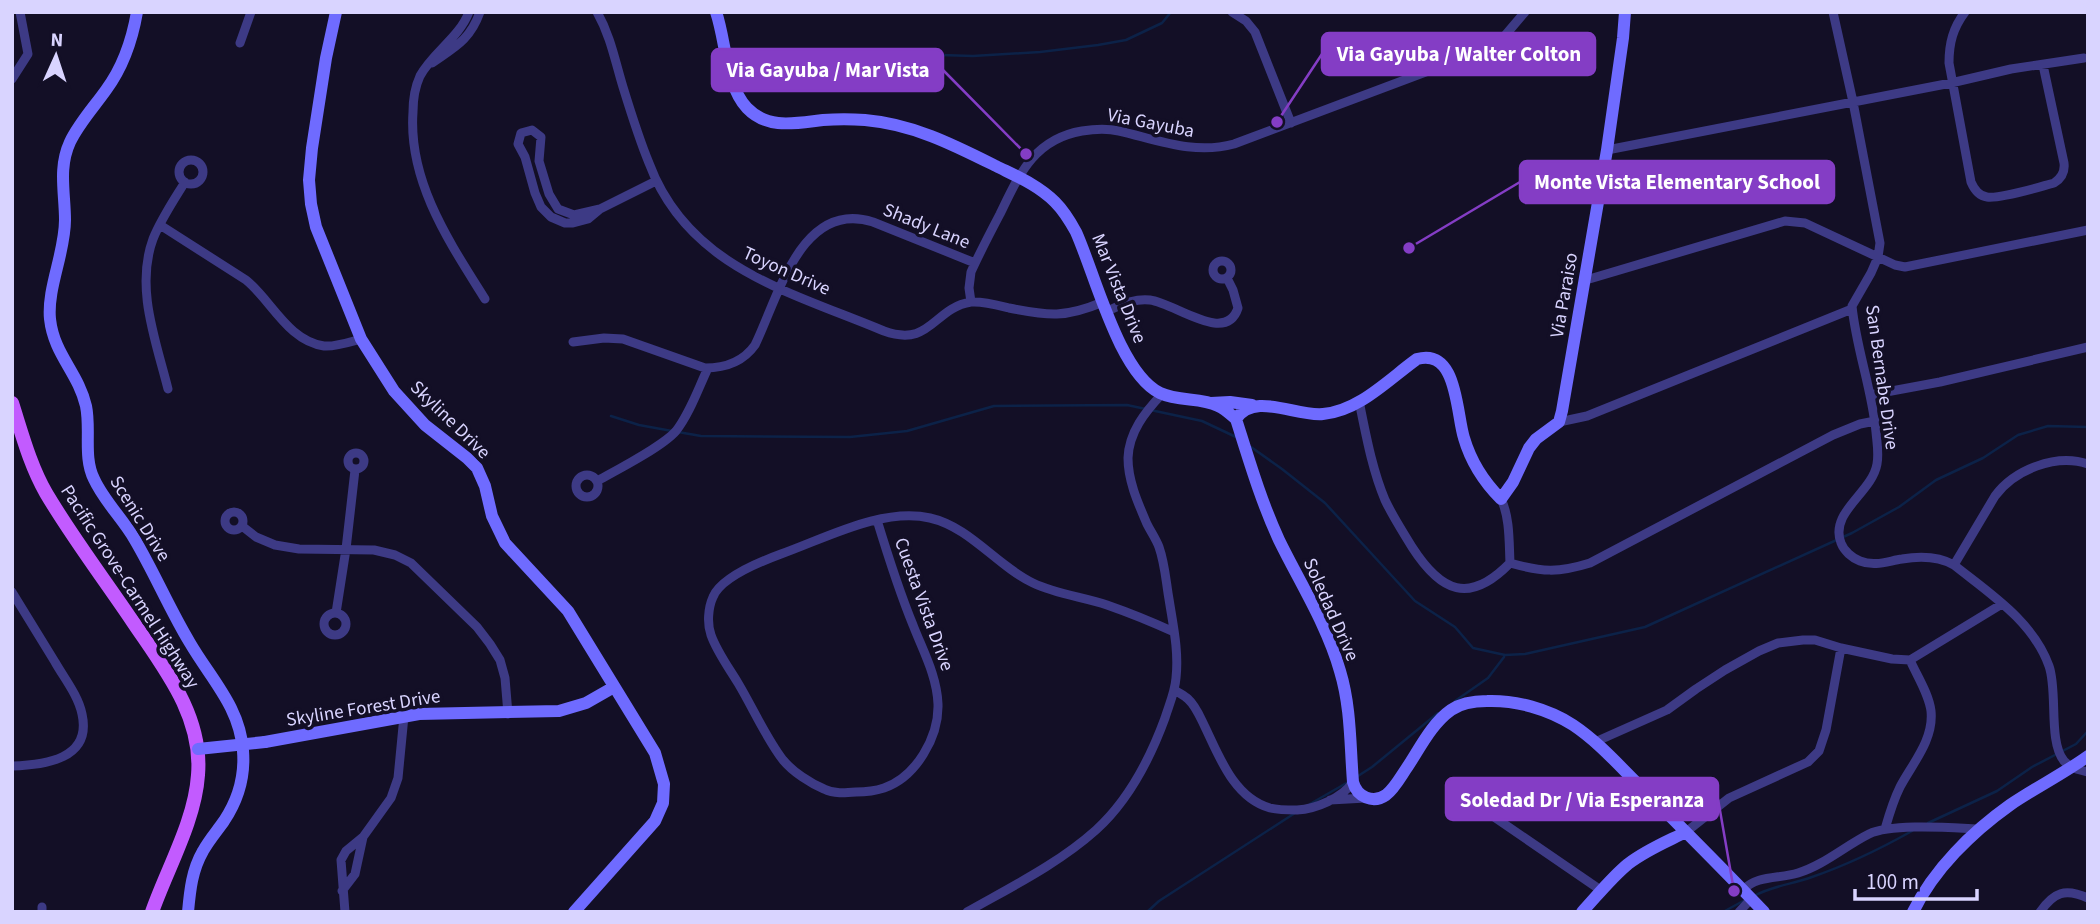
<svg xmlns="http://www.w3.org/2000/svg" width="2100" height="924" font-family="'Source Sans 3',sans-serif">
<rect width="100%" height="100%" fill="#130f26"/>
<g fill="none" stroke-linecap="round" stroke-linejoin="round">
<path stroke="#0c2248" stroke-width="2.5" d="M 838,56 L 908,54 L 973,56 L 1040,52 L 1098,45 L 1126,40 L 1162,23 L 1171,12
M 611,416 L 639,425 L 672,431
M 678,432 L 701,436 L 850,437 L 907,431 L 994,406 L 1127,405 L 1202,421 L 1236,437
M 1251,447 L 1282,469 L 1325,503 L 1415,601 L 1455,627 L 1473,648 L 1505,655 L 1525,654 L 1645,627 L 1852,533 L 1899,507 L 1936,480 L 1983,458 L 2018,435 L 2048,426 L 2088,427
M 1455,701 L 1488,678 L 1504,657
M 1358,776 L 1372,767 L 1438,713
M 1310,804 L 1350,781
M 1928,823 L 1997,791 L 2032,767 L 2076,744 L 2088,731
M 1754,896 C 1772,886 1793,884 1812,877 C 1847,865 1880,849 1912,831
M 1147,912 L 1159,901 L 1295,813
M 1723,912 L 1745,900"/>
<path stroke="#3d3a85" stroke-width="9" d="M 469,12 C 459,38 433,52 420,76 C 415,87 413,100 413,112 C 408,182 450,243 485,299
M 597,12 C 611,37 615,61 623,87 C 631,113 639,139 649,163 C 688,268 791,292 884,331 C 931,348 933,308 971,302 C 983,301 997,305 1009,308 C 1049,316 1065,318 1103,302
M 1232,12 L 1246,21 L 1255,32 L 1291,123
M 1833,12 L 1853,102 L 1880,243 L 1878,257 L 1871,273 L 1852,306 C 1856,348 1872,389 1876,432 C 1877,443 1879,453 1877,464 C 1872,493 1829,512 1841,543 C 1844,551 1852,558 1860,561 C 1875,567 1888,561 1902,559 C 1920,556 1938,556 1954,565 C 1989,593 2033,621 2049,666 C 2058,691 2048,742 2064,761 C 2070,768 2079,770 2088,772
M 1965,12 C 1953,28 1949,43 1949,63 L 1971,182 C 1974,189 1979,196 1987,197 C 2001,199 2039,187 2054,183 C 2062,178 2065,171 2064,163 L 2043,65
M 240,43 L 251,12
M 432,63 C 455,47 470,40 480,12
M 12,79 L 28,54 L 20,12
M 1607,150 L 1951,83 L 2011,69 L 2084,58
M179 172a12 12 0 1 1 24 0a12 12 0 1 1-24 0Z
M 600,209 L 574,215 L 558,209 L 549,194 L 539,161 L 541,137 L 532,130 L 521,133 L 518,144 L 525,157 L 535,193 L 541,207 L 551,217 L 565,223 L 573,223 L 588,219 L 600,209 L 656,181
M 160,225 L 246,280 C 271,300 288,341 324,346 C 335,347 350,342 361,339
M1213 270a9 9 0 1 1 18 0a9 9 0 1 1-18 0Z
M 1586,280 L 1785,221 L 1805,223 L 1895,265 L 1905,267 L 2088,230
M 971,302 L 969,288 L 971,272 C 980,252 990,233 1000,214 C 1019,175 1034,139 1082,131 C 1094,129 1106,128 1119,131 C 1158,140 1194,155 1234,144 L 1487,49 L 1502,39 L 1525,12
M 1107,311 C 1121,305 1135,298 1150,300 C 1175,303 1226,345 1238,308 L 1233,290 L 1227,278
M 573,342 L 604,338 L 623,339 L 705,368 C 725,368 743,362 755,345 C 778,298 801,199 873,222 L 975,263
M 168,389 C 156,341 135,288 153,239 C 161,219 174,200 185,182
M 1870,395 L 1940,382 L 2088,347
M 1359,401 C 1366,435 1372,469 1385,500 C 1393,517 1403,532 1412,547 C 1441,592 1469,605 1510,563
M 1559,422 L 1587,416 L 1852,309
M348 461a8 8 0 1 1 16 0a8 8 0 1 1-16 0Z
M576 486a11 11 0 1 1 22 0a11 11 0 1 1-22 0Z
M 597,481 C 617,470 662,447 676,431 C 690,413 698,389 708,368
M 1501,499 C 1510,517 1509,543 1510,563
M225 521a9 9 0 1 1 18 0a9 9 0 1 1-18 0Z
M 877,520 C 888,556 899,591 913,625 C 923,651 937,676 938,704 C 939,737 916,777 884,788 C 875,791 865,792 856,792 C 845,793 834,794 824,789 C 810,783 793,772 783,760 C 766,738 753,708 738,683 C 729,668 717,652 711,635 C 707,624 708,608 713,597 C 721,577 762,561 781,554 C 826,538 883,507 930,518 C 970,527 997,566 1033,583 C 1056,594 1083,597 1107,605 C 1130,613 1152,622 1174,632
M 242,526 L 256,537 L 275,545 L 299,549 L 374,550 L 395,555 L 411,563 L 477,627 L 490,644 L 500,660 L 505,678 L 508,714
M 1510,563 C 1542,572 1558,573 1590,563 L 1833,435 L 1860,424 L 1875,421
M 1954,565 L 1995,496 C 2014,470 2056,453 2088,464
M 12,592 C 26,615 40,638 55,662 C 64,678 78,695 82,714 C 92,759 45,765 12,766
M 336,613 L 346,549 L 355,470
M324 624a11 11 0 1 1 22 0a11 11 0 1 1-22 0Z
M 1175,690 C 1179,693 1185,696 1188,699 C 1196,706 1200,717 1205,727 C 1219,756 1234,798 1270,808 C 1278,810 1288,810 1297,810 C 1316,809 1342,798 1353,782
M 1595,742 L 1667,710 L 1696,689 L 1725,670 L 1759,651 L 1778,643 L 1803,640 L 1815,640 L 1841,648 L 1892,659 L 1910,660 L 2002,604
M 1465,797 L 1602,891
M 1330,800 L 1366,798
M 1885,829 C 1889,815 1893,801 1900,787 C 1912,764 1934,740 1931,711 C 1929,694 1917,676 1910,660
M 1686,832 L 1729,798 L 1808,762 L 1819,751 L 1826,730 L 1841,648
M 1743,890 C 1757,875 1779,879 1798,873 C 1824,865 1845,846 1869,834 C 1892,823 1954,828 1981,829
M 342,891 L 355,874 L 363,837
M 42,912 L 42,907
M 345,912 L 341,860 L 346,851 L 363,837 L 391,798 L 398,778 L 404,716
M 967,912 C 1011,887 1058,864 1096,830 C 1129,800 1150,759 1165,718 C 1169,705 1175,692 1176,678 C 1179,651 1173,625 1169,599 C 1166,582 1165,564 1159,547 C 1156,539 1151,532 1147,524 C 1138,503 1128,481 1128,458 C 1129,432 1145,412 1162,394
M 1739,912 L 1751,899
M 2040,912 C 2054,892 2065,888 2088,898"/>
<path stroke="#6f6bff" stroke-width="12" d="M 137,12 C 132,41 123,67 106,90 C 94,107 79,123 70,142 C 58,168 65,193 65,220 C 65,253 47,288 50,319 C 54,355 78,372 86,406 C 91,430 83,457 94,479 C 104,501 123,519 135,540 C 155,574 170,610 190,643 C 211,679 240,707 243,751 C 245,776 238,800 224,821 C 217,831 209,840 203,851 C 192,870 190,890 188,912
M 336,12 L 326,58 L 312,148 L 309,180 L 311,204 L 316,227 L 361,339 L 394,391 L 425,425 L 467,458 L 477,468 L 485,486 L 492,516 L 505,543 L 568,611 L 655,753 L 664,784 L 663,803 L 655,821 L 574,912
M 716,12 C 726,41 726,86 747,108 C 768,130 796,123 823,120 C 837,119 851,119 865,120 C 913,124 954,145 996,166 C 1016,176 1038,185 1055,202 C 1064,211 1070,221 1076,232 C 1095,274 1119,373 1160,393 C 1179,402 1201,397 1218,406 C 1225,409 1230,414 1236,419 C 1254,391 1296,417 1323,414 C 1359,411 1389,379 1417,359 C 1458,348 1456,413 1464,438 C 1471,462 1483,481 1501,499 L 1513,482 L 1529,448 L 1536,439 L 1559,422 L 1562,411 L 1607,150 L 1623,38 L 1625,12
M 1211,403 L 1230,402 L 1252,405
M 1236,419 C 1249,460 1261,501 1279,540 C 1300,583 1327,625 1340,671 C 1351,707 1350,745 1353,782 C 1357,797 1373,804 1386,795 C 1394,789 1400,778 1406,769 C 1419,750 1431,724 1451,710 C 1461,703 1475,701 1487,701 C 1516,700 1548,709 1573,725 C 1600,743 1621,768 1644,790 C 1684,830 1725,871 1764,912
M 265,742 L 419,714 L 559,711 L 586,703 L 614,687
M 1582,912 C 1597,896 1611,878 1628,864 C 1646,850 1666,842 1686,832
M 1913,912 C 1934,869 1972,832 2010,805 C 2035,788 2063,774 2088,756"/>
<path stroke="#c25bff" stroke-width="14" d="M 12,403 C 22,434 30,465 46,493 C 72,537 104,579 133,622 C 164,668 203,716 198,775 C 195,821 167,869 152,912"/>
<path stroke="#6f6bff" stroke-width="12" d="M 198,749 L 265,742"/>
</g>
<g text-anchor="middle" stroke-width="7" stroke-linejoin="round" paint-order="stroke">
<g font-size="19" fill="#d9d4ff" stroke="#130f26">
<text transform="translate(1151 122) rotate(11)" y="7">Via Gayuba</text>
<text transform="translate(927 225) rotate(22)" y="7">Shady Lane</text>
<text transform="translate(787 270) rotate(24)" y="7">Toyon Drive</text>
<text transform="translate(1120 288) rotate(68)" y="7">Mar Vista Drive</text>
<text transform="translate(1563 295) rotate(-80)" y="7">Via Paraiso</text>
<text transform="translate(1883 377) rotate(82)" y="7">San Bernabe Drive</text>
<text transform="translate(451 419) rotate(44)" y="7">Skyline Drive</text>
<text transform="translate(141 518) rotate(58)" y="7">Scenic Drive</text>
<text transform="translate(131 586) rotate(57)" y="7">Pacific Grove-Carmel Highway</text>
<text transform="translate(925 604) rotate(70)" y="7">Cuesta Vista Drive</text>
<text transform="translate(1332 609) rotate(66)" y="7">Soledad Drive</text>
<text transform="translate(363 707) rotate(-9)" y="7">Skyline Forest Drive</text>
</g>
</g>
<path fill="none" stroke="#843dc5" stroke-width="2.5" d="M1277 122L1322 54M1026 154L943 70M1409 248L1520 182M1734 891L1718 799"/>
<g fill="#843dc5" stroke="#130f26" stroke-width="2.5">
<circle cx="1277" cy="122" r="7"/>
<circle cx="1026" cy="154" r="7"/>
<circle cx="1409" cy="248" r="7"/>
<circle cx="1734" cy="891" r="7"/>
</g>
<g fill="#843dc5" stroke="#843dc5" stroke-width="2.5">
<rect x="1322" y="33" width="273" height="42" rx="7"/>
<rect x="712" y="49" width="231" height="42" rx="7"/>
<rect x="1520" y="161" width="314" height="42" rx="7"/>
<rect x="1446" y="778" width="272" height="42" rx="7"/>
</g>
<g font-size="21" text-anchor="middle" font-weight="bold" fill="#fff">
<text x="1459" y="61">Via Gayuba / Walter Colton</text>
<text x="828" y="77">Via Gayuba / Mar Vista</text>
<text x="1677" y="189">Monte Vista Elementary School</text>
<text x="1582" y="807">Soledad Dr / Via Esperanza</text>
</g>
<rect width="2100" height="924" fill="none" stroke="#d9d4ff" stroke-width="28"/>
<g transform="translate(56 56) rotate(3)" stroke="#130f26" stroke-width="5" paint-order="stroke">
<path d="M0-5L12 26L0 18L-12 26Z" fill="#d9d4ff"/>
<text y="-10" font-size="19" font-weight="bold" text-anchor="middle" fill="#d9d4ff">N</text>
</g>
<path d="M1855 889v10h122v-10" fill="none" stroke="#d9d4ff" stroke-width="3.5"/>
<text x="1866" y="889" font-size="21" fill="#d9d4ff" stroke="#130f26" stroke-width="5" paint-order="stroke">100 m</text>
</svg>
